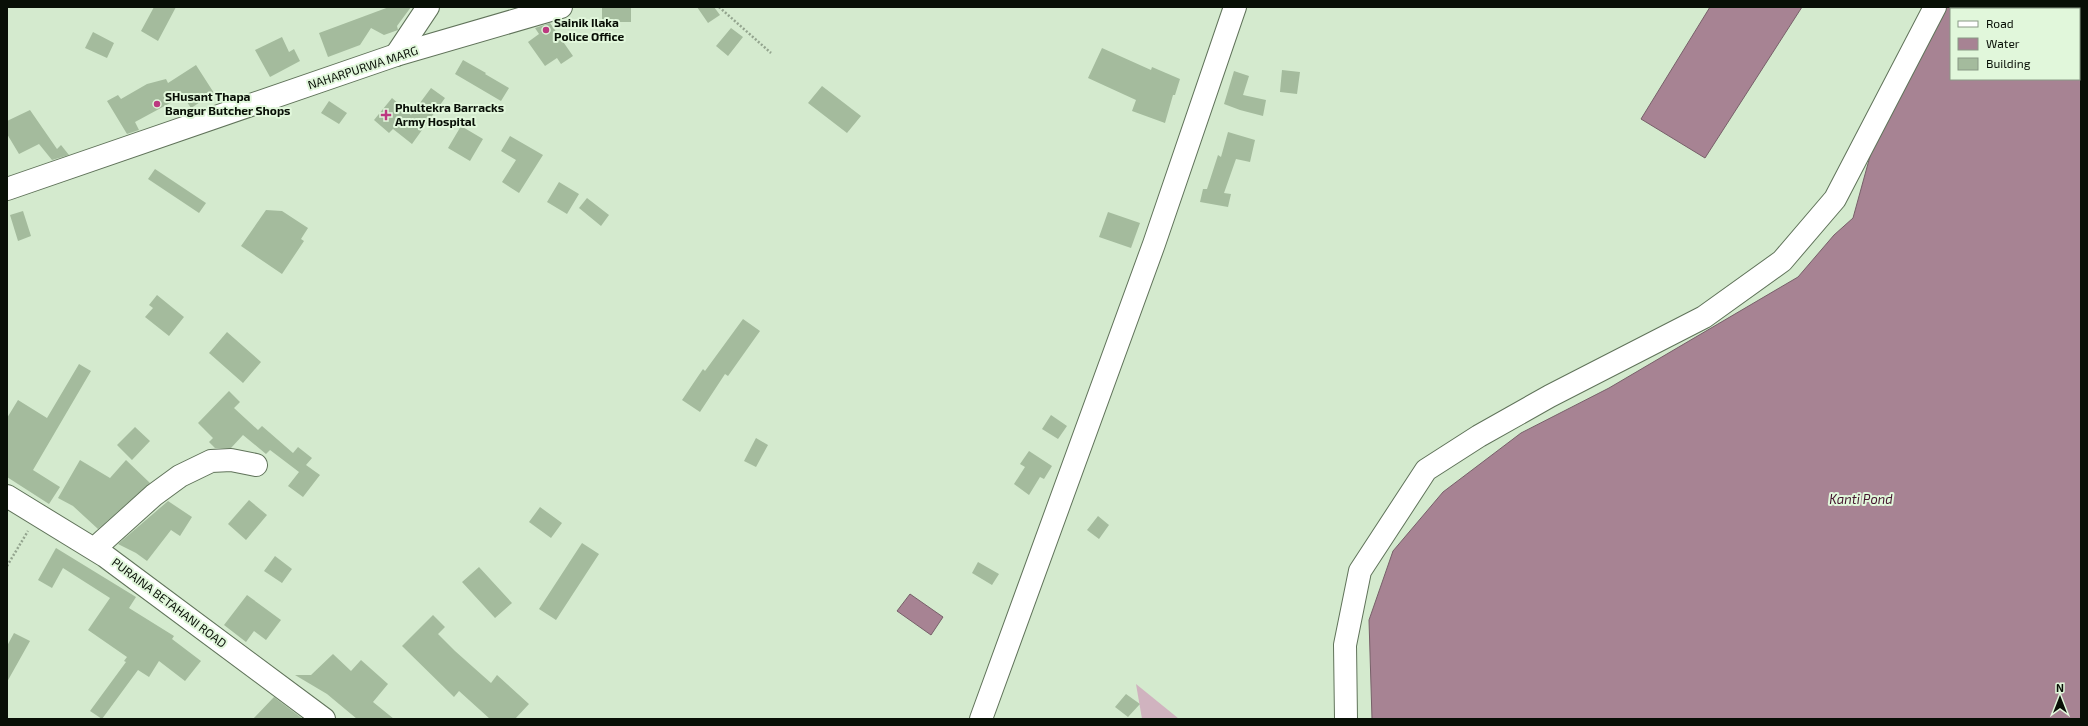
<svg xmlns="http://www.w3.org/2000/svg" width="2088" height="726" font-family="'Exo 2',sans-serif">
<rect width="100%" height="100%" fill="#d4eace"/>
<path fill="#d0b3bf" d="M 1136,684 L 1173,714 L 1179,719 L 1142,719 Z"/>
<path fill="#a78393" stroke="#776069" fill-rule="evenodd" d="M 1710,7 L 1802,7 L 1705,158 L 1641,119 Z
M 1946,7 L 2081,7 L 2081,719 L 1372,719 L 1369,620 L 1393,551 L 1443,492 L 1521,433 L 1609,388 L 1798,277 L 1834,235 L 1853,218 L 1880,120 ZM 1951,9 L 2079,9 L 2079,79 L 1951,79 Z
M 910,594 L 943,617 L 931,635 L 897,611 Z"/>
<path fill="#a4bb9d" d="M 154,7 L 176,7 L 158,41 L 141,31 Z
M 389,7 L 411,7 L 397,26 L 398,30 L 384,35 L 371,28 L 360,45 L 328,57 L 319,33 Z
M 602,7 L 631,7 L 631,22 L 602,22 Z
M 697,7 L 714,7 L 720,15 L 708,23 Z
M 550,23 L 573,56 L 561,64 L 557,58 L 545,66 L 528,42 L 539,34 L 535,28 Z
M 731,28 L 743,37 L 728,56 L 716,46 Z
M 93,32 L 114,43 L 107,58 L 85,48 Z
M 282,37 L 289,52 L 294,49 L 300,61 L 270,77 L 255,50 Z
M 1102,48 L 1151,70 L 1152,67 L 1180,79 L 1175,95 L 1173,95 L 1165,123 L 1132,111 L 1136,100 L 1088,78 Z
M 463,60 L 486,73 L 485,74 L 509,88 L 501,101 L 455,74 Z
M 196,65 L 214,93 L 191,108 L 183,96 L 135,122 L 139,130 L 127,134 L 107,101 L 118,95 L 121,99 L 147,84 L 166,79 L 168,83 Z
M 1282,70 L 1300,72 L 1297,94 L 1280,92 Z
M 1234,71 L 1249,76 L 1243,95 L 1266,100 L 1263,116 L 1240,110 L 1224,104 Z
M 822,86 L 861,116 L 847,133 L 808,103 Z
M 431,88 L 445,98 L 412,144 L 393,129 L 389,133 L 374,120 L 392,98 L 411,115 Z
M 329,101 L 347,113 L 339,124 L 321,113 Z
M 30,110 L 57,149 L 61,145 L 69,155 L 52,160 L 39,144 L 19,154 L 7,134 L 7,121 Z
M 461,126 L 483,139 L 470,161 L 448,148 Z
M 1228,132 L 1255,140 L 1250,162 L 1236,159 L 1224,193 L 1231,194 L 1228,207 L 1200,202 L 1203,189 L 1207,189 L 1218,155 L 1221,157 Z
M 510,136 L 543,155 L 519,193 L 502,182 L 516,160 L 501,151 Z
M 155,169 L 206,203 L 199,213 L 148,179 Z
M 559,182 L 579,194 L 567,214 L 547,202 Z
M 587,198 L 609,215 L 601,226 L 579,208 Z
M 266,210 L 282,211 L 308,228 L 301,239 L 304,241 L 282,274 L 241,246 Z
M 23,211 L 31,236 L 18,241 L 10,215 Z
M 1108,212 L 1140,223 L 1131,248 L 1099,237 Z
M 157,295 L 184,317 L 169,336 L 145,317 L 153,308 L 149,305 Z
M 743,319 L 760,331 L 728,376 L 725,374 L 700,412 L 682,400 L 703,369 L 705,371 Z
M 227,332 L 261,362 L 243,383 L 209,353 Z
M 79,364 L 91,371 L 33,470 L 60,487 L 49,504 L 7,477 L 7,418 L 18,400 L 47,418 Z
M 229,391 L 240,402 L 234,408 L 258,430 L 262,426 L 293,453 L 298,447 L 312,458 L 306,465 L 320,475 L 303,497 L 288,486 L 299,472 L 270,450 L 266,454 L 243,435 L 231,448 L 215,448 L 209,442 L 213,438 L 198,423 Z
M 1051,415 L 1067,426 L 1058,439 L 1042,429 Z
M 135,427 L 150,441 L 132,460 L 117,445 Z
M 756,438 L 768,445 L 756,467 L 744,461 Z
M 1029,451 L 1052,466 L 1044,479 L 1040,477 L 1029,495 L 1014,484 L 1025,467 L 1020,464 Z
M 80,460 L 110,478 L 126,460 L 150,483 L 98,529 L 73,506 L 58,498 Z
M 249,500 L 267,515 L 246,540 L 228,524 Z
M 168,501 L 192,517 L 180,536 L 171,530 L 147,561 L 136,553 L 118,544 Z
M 540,507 L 562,523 L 551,538 L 529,522 Z
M 1098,516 L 1109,525 L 1099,539 L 1087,530 Z
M 582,543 L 599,554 L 556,620 L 539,609 Z
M 56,548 L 136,597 L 129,608 L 174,636 L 172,639 L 201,661 L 185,681 L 159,661 L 149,677 L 138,670 L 102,719 L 90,711 L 126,662 L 124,661 L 127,657 L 88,630 L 110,598 L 63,568 L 52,588 L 38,580 Z
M 275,556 L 292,569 L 282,583 L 264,571 Z
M 978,562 L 999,574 L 992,585 L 972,573 Z
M 479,567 L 512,603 L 495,618 L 462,582 Z
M 247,595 L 281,620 L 266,640 L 254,631 L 246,642 L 224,625 Z
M 433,615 L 445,627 L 438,634 L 455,651 L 491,683 L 497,675 L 529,704 L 515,719 L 490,719 L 459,691 L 454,697 L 402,646 Z
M 14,633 L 30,641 L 7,682 L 7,646 Z
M 333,654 L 351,671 L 361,660 L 388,684 L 373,702 L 394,719 L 357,719 L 327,694 L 295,675 L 311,675 Z
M 1126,694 L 1140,704 L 1128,717 L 1115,707 Z
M 274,697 L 303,719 L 253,719 Z"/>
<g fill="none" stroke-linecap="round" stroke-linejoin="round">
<g stroke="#60735a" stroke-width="24">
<path id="minor" d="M 396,55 L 428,7
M 7,496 L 105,556 L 324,719
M 94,549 L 154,495 L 180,476 L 211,461 L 231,460 L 256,465
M 981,719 L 1154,244 L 1235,7
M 1346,719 L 1345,645 L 1360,571 L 1426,470 L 1479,436 L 1550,396 L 1704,317 L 1782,261 L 1835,199 L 1935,7"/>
</g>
<g stroke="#60735a" stroke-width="24">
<path id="major" d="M 7,189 L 396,55 L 561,7"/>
</g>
<path stroke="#93a48e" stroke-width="2.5" stroke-dasharray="2 2" stroke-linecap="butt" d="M 719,7 L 771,53
M 7,566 L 28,531"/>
<use href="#minor" stroke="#fff" stroke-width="22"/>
<use href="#major" stroke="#fff" stroke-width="22"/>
</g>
<g fill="#bc3980" stroke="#e1f7db" stroke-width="1.5">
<circle cx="546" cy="30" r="4"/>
<circle cx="157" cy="104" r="4"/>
<path d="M384 109h4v4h4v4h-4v4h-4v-4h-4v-4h4z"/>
</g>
<g text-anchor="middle" stroke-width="4" stroke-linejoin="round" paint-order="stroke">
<g font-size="12" font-weight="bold" fill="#080f06" stroke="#e1f7db" text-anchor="start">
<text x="554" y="27">Sainik Ilaka<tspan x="554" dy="14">Police Office</tspan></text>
<text x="165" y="101">SHusant Thapa<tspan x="165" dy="14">Bangur Butcher Shops</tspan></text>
<text x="395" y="112">Phultekra Barracks<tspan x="395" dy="14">Army Hospital</tspan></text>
</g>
<g font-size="12" fill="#080f06" stroke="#e1f7db">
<text transform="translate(363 68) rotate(-18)" y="4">NAHARPURWA MARG</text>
<text transform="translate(169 603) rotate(37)" y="4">PURAINA BETAHANI ROAD</text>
</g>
<g font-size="13" font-style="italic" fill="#46162f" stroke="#e1f7db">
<text x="1861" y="504">Kanti Pond</text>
</g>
</g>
<rect width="2088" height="726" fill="none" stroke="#080f06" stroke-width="16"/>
<rect x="1950" y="8" width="130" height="72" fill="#e1f7db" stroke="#8a9a86"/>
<rect x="1958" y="21" width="20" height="6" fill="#ffffff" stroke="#8a9a86"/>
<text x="1986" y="28" font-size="12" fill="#080f06">Road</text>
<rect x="1958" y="38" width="20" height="12" fill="#a78393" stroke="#8a9a86"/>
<text x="1986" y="48" font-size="12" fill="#080f06">Water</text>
<rect x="1958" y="58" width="20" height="12" fill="#a4bb9d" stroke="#8a9a86"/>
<text x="1986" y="68" font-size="12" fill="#080f06">Building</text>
<g transform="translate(2060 698)" stroke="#e1f7db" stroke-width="3" paint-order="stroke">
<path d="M0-3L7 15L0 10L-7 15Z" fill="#080f06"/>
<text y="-6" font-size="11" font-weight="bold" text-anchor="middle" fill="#080f06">N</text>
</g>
</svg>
